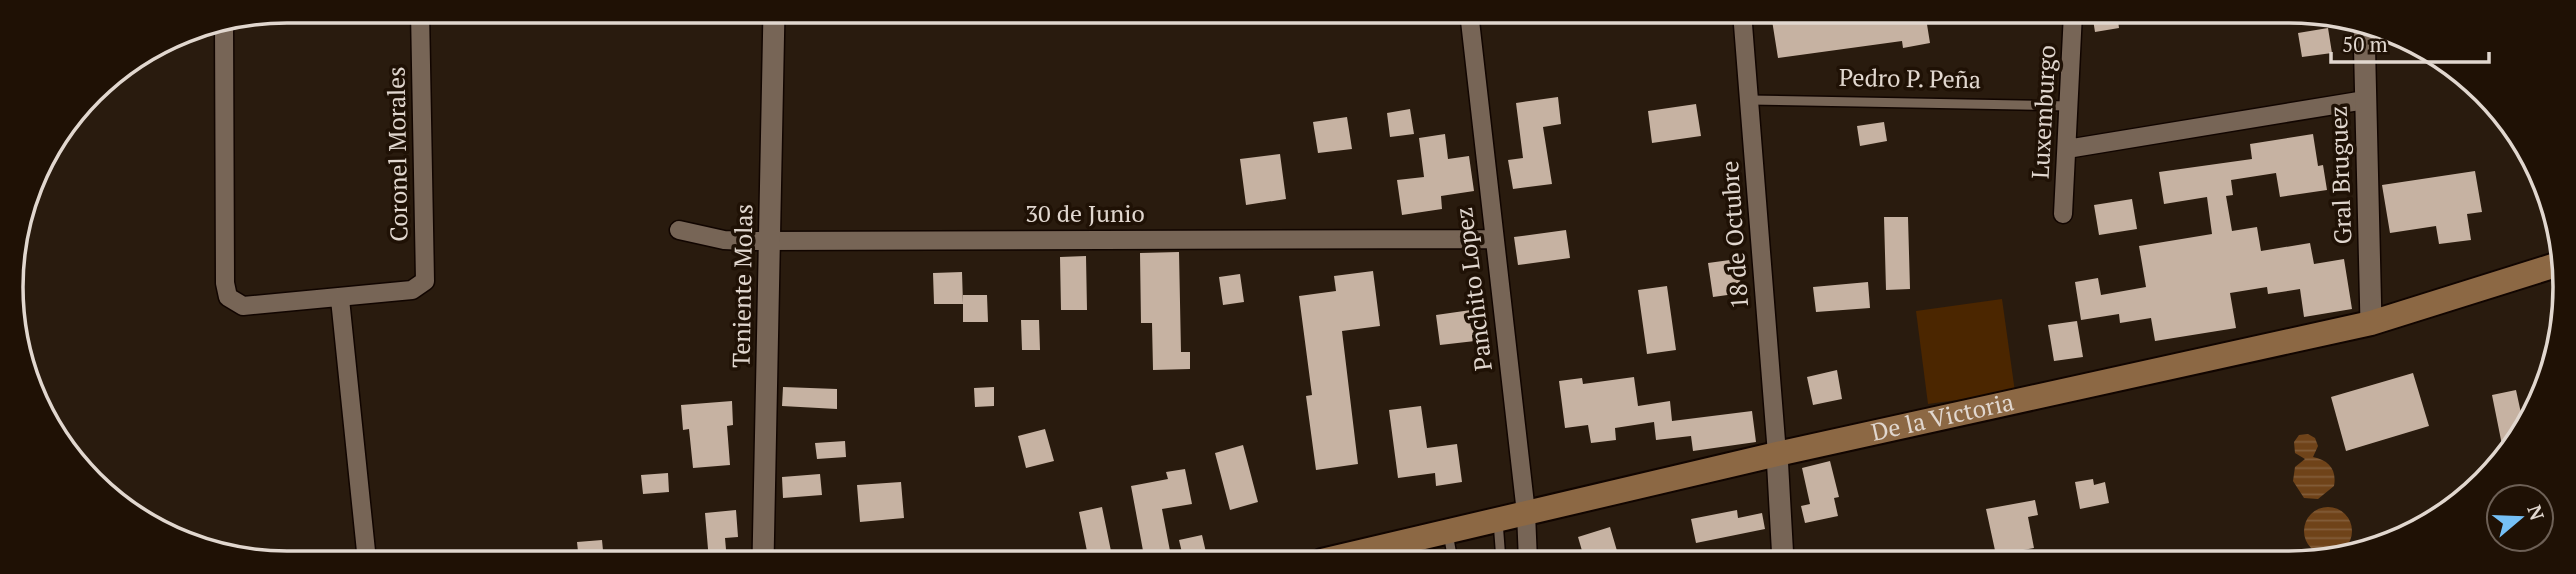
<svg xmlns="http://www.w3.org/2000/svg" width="2576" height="574" font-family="'PT Serif',serif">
<defs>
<pattern id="water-rules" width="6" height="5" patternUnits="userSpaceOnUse" patternTransform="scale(1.75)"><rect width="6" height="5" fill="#6f4319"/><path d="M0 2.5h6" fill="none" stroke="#835d39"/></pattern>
</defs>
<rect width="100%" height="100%" fill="#291b0e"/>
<path fill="#4b2600" d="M 2002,299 L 2015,392 L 1928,404 L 1916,311 Z"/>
<path fill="url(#water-rules)" d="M 2308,434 L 2315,438 L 2318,446 L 2313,457 C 2329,460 2337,470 2334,486 L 2318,499 L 2304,498 L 2293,481 L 2295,467 L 2305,459 L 2295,453 L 2294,442 L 2299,435 Z
M2304 531a24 24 0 1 1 48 0a24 24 0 1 1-48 0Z"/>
<path fill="#c6b2a2" d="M 1780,12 L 1872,12 L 1873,19 L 1925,12 L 1930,43 L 1903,48 L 1902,41 L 1778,58 L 1771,14 Z
M 2092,13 L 2117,13 L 2119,28 L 2095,32 Z
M 2328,28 L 2332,53 L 2302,57 L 2298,33 Z
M 1558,97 L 1561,124 L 1543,127 L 1552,184 L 1513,189 L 1508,160 L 1523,158 L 1516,103 Z
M 1696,104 L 1701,136 L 1652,143 L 1648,111 Z
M 1410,109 L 1414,134 L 1390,137 L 1387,113 Z
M 1347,117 L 1352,149 L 1318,153 L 1313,122 Z
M 1884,122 L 1887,141 L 1860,146 L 1857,126 Z
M 1445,134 L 1448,159 L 1469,156 L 1474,191 L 1441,196 L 1442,209 L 1402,215 L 1397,180 L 1424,177 L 1419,138 Z
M 2313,134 L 2318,166 L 2323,165 L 2327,190 L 2280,197 L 2276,173 L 2231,180 L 2233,195 L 2226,196 L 2232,231 L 2257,227 L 2261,251 L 2310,243 L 2314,264 L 2344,259 L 2352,309 L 2304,317 L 2300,289 L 2268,294 L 2267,287 L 2230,293 L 2236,328 L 2155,341 L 2151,318 L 2120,323 L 2119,314 L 2081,320 L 2075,282 L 2098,278 L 2101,295 L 2146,287 L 2139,246 L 2212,234 L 2207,197 L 2164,204 L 2159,172 L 2252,159 L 2250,144 Z
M 1280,154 L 1286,199 L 1246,205 L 1240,159 Z
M 2475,171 L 2482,212 L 2467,214 L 2471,240 L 2439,244 L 2436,226 L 2390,233 L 2382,185 Z
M 2132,199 L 2137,229 L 2099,235 L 2094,205 Z
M 1884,217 L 1908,217 L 1910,289 L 1886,290 Z
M 1566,230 L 1570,258 L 1518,265 L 1514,237 Z
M 1179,252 L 1181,352 L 1190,352 L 1190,369 L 1153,370 L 1152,323 L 1141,323 L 1140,253 Z
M 1086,256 L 1087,310 L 1061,310 L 1060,257 Z
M 1737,259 L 1742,293 L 1713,297 L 1708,263 Z
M 1373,271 L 1380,326 L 1342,331 L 1358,464 L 1316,470 L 1306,396 L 1312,395 L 1299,296 L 1336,291 L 1334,276 Z
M 962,272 L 963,304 L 934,304 L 933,273 Z
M 1240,274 L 1244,302 L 1223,305 L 1219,277 Z
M 1868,282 L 1870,308 L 1816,312 L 1813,287 Z
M 1667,286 L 1676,350 L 1647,354 L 1638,290 Z
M 963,295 L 987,295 L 988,322 L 963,322 Z
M 1471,310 L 1475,341 L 1440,345 L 1436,315 Z
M 1021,320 L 1039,320 L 1040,350 L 1022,350 Z
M 2077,321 L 2083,357 L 2054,361 L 2048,325 Z
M 1837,370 L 1842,399 L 1813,405 L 1807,377 Z
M 2413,373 L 2429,426 L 2346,451 L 2331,397 Z
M 1634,377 L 1638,406 L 1670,401 L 1672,421 L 1752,411 L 1756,442 L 1693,451 L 1691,436 L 1656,440 L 1654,422 L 1615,428 L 1616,440 L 1591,443 L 1588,425 L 1565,428 L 1559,381 L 1582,378 L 1583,384 Z
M 783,387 L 837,389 L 837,409 L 782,406 Z
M 994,387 L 994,406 L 975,407 L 974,388 Z
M 2516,390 L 2524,427 L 2504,455 L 2492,395 Z
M 732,401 L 733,425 L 727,426 L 730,465 L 693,468 L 689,429 L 683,430 L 681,405 Z
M 1421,406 L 1427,448 L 1457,444 L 1462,482 L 1436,486 L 1435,473 L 1398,478 L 1389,410 Z
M 1045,429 L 1054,461 L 1026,468 L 1018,436 Z
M 845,441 L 846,457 L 817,459 L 815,443 Z
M 1243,445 L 1258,502 L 1230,510 L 1215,453 Z
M 1830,461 L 1839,497 L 1834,498 L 1838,516 L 1805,523 L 1801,506 L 1810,504 L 1802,468 Z
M 1185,469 L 1192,504 L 1162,509 L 1170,551 L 1144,556 L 1131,486 L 1168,479 L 1166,472 Z
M 668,473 L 669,492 L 643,494 L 641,475 Z
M 820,474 L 822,495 L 783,498 L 782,477 Z
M 2093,479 L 2094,485 L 2105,482 L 2109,503 L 2080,509 L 2075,482 Z
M 901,482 L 904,518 L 860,522 L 857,485 Z
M 2035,500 L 2038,515 L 2028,517 L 2034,548 L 1996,555 L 1986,509 Z
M 1102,507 L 1113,561 L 1089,561 L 1079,512 Z
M 736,510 L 738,537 L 725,538 L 727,561 L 709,561 L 705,513 Z
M 1737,510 L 1738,518 L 1762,513 L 1765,529 L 1696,543 L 1691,519 Z
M 1610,527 L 1620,561 L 1585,561 L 1578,537 Z
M 1202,535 L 1208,561 L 1184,561 L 1179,540 Z
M 602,540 L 604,561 L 579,561 L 577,542 Z"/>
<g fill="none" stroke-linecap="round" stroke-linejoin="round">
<g stroke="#110500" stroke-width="12">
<path id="service" d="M 1750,100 L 2069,106
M 1498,521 L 1501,561
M 1448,533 L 1453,561"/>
</g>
<g stroke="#110500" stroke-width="21">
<path id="minor" d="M 1469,12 L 1526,513 L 1528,561
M 1742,12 L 1777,454
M 224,23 L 225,283 L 228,297 L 243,306 L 412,290 L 425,281 L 420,11
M 2067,149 L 2365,100
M 2063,214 L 2073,13
M 679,230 L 724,240 L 745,241 L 1493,239
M 340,299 L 367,561"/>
</g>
<g stroke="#110500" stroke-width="24">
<path id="tertiary" d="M 2364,26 L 2371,323
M 1777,454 L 1783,561
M 763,561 L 774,11"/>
</g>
<g stroke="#110500" stroke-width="28">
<g id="secondary">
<path id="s1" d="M 1322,561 L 1777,454 L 2371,323 L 2559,264"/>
</g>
</g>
<use href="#service" stroke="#776556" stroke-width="9"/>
<use href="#minor" stroke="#776556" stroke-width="18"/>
<use href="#tertiary" stroke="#776556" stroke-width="21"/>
<use href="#secondary" stroke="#8c6844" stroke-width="24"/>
</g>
<g text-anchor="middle" stroke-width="7" stroke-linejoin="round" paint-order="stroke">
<g font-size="24" fill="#e1d7cf" stroke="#1f1105">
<text transform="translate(1910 79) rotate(1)" y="8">Pedro P. Peña</text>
<text transform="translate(2044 112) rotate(-87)" y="8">Luxemburgo</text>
<text transform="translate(398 154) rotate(-91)" y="8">Coronel Morales</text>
<text transform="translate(2341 175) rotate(-92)" y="8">Gral Bruguez</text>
<text x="1085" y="222">30 de Junio</text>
<text transform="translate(1735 235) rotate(-94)" y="8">18 de Octubre</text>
<text transform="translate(743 286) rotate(-89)" y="8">Teniente Molas</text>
<text transform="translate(1474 289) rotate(-97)" y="8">Panchito Lopez</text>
<text dy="8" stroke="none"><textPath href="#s1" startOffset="637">De la Victoria</textPath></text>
</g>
</g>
<path d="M0 0H2576V574H0ZM287 23H2289A264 264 0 0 1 2553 287V287A264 264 0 0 1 2289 551H287A264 264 0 0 1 23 287V287A264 264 0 0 1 287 23Z" fill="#1f1105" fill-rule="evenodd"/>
<path fill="none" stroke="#e1d7cf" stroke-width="3.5" d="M287 23H2289A264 264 0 0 1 2553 287V287A264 264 0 0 1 2289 551H287A264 264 0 0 1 23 287V287A264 264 0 0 1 287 23Z"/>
<g transform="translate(2520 518) rotate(71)"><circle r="33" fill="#1f1105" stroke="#6d6056" stroke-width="2"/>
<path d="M0-5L12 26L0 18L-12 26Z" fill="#75c0f6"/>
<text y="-10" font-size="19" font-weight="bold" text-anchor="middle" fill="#e1d7cf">N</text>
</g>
<path d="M2331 52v10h158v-10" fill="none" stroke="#e1d7cf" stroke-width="3.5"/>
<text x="2342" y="52" font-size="21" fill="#e1d7cf" stroke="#1f1105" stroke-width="5" paint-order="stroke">50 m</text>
</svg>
